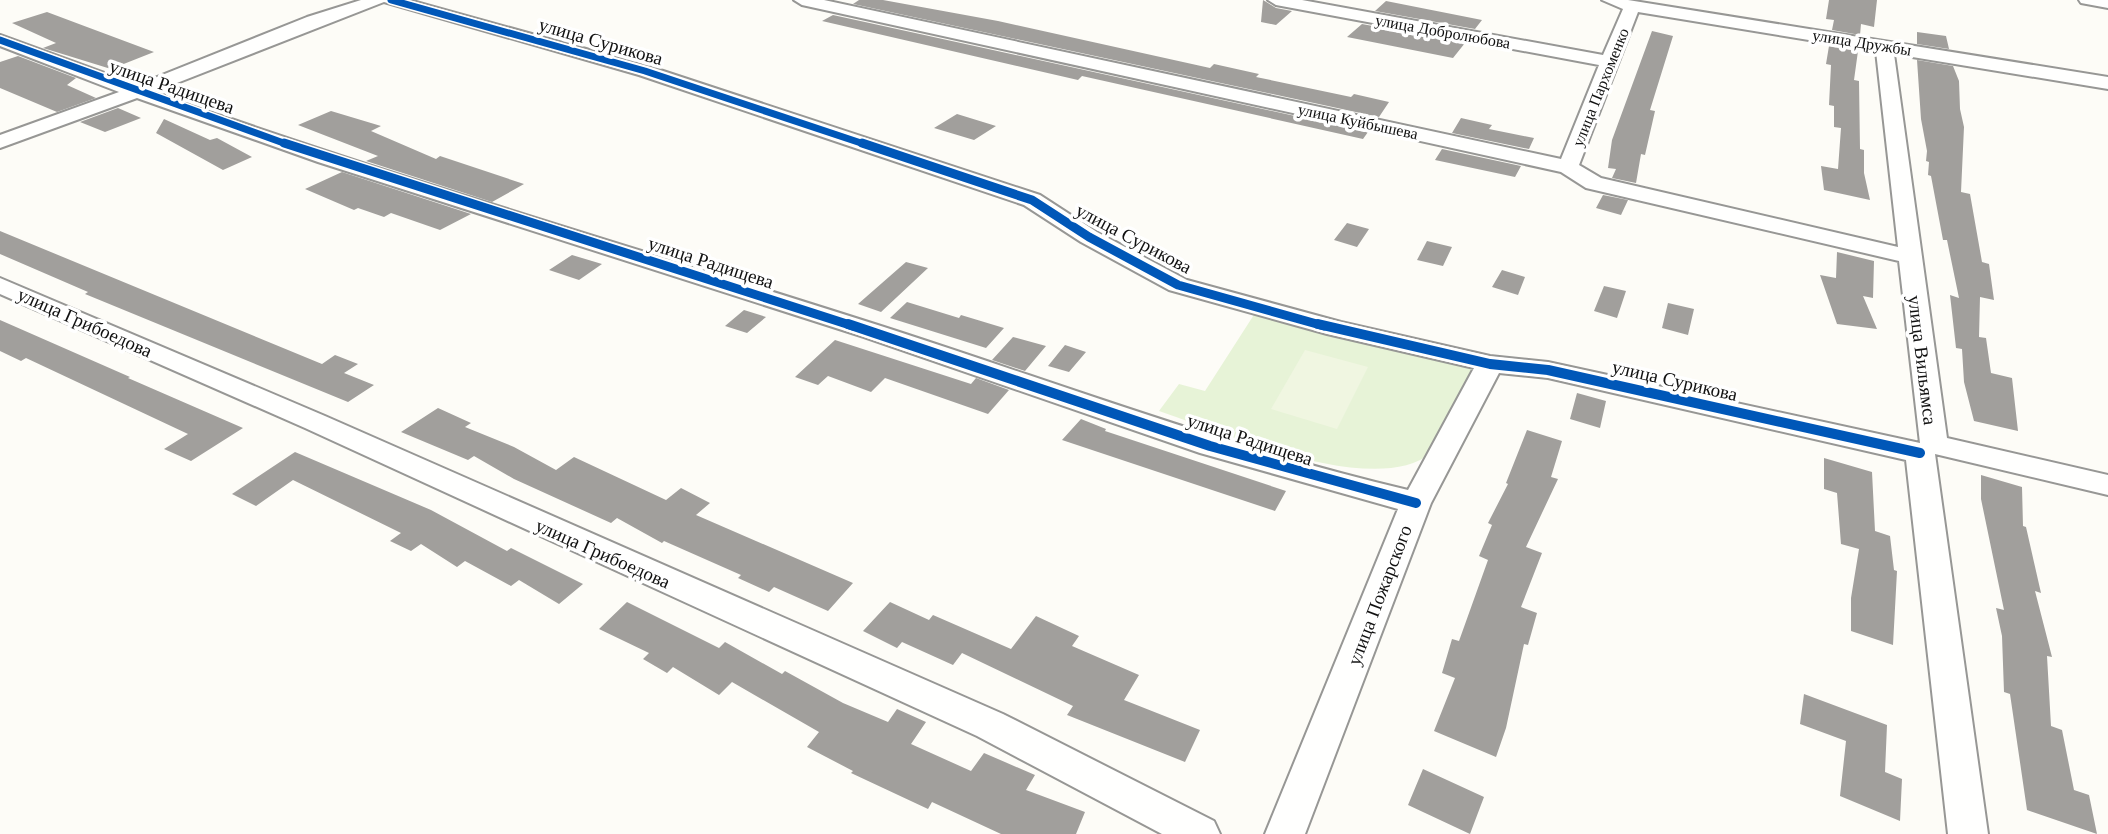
<svg xmlns="http://www.w3.org/2000/svg" width="2108" height="834" font-family="Georgia,serif">
<rect width="100%" height="100%" fill="#fdfcf7"/>
<path fill="#e7f3d7" d="M 1257,310 L 1484,365 C 1474,383 1444,442 1431,453 C 1375,499 1222,432 1159,411 L 1179,384 L 1205,391 Z"/>
<path fill="#f0f6e1" d="M 1305,350 L 1368,367 L 1337,429 L 1271,409 Z"/>
<path fill="#a19f9c" d="M 859,0 L 883,0 L 998,21 L 1210,68 L 1214,64 L 1259,74 L 1256,77 L 1351,97 L 1354,94 L 1389,102 L 1379,117 L 853,4 Z
M 1263,0 L 1276,8 L 1292,11 L 1276,25 L 1261,22 Z
M 1829,0 L 1877,0 L 1874,27 L 1861,24 L 1860,35 L 1832,30 L 1834,20 L 1826,19 Z
M 1386,1 L 1482,20 L 1475,29 L 1375,11 Z
M 47,12 L 87,27 L 154,52 L 111,69 L 43,48 L 56,43 L 12,23 Z
M 833,15 L 1368,132 L 1363,139 L 1082,76 L 1078,80 L 822,21 Z
M 1362,24 L 1465,43 L 1453,58 L 1347,37 Z
M 1652,31 L 1673,36 L 1650,110 L 1655,111 L 1645,155 L 1641,154 L 1636,183 L 1612,178 L 1616,169 L 1608,168 L 1612,140 Z
M 1917,32 L 1946,36 L 1949,49 L 1917,44 Z
M 1829,46 L 1858,51 L 1854,80 L 1859,81 L 1860,149 L 1864,150 L 1864,173 L 1870,200 L 1824,190 L 1821,166 L 1838,169 L 1841,128 L 1834,127 L 1834,106 L 1829,105 L 1831,65 L 1826,64 Z
M 18,56 L 76,78 L 67,85 L 96,98 L 57,112 L 0,88 L 0,62 Z
M 1917,60 L 1953,66 L 1959,81 L 1960,109 L 1964,127 L 1961,192 L 1970,194 L 1982,262 L 1989,264 L 1994,300 L 1980,297 L 1979,337 L 1986,338 L 1991,373 L 2012,378 L 2018,431 L 1974,421 L 1964,382 L 1962,349 L 1956,348 L 1950,295 L 1959,298 L 1947,240 L 1943,240 L 1931,176 L 1928,175 L 1929,162 L 1926,161 L 1927,151 L 1921,119 Z
M 118,108 L 141,118 L 105,132 L 80,122 Z
M 331,111 L 381,126 L 371,131 L 436,159 L 440,156 L 524,184 L 492,202 L 366,161 L 378,156 L 298,125 Z
M 957,114 L 996,126 L 974,140 L 934,128 Z
M 1461,118 L 1492,125 L 1489,129 L 1534,138 L 1529,149 L 1452,133 Z
M 164,119 L 210,140 L 217,138 L 252,157 L 223,170 L 156,133 Z
M 1442,149 L 1521,166 L 1515,177 L 1435,160 Z
M 342,172 L 471,214 L 440,230 L 391,213 L 384,217 L 358,208 L 354,210 L 305,189 Z
M 1603,195 L 1628,200 L 1621,215 L 1596,208 Z
M 1347,223 L 1369,229 L 1357,247 L 1334,240 Z
M 0,231 L 322,364 L 335,355 L 358,364 L 344,373 L 374,385 L 348,402 L 85,294 L 88,292 L 0,254 Z
M 1427,241 L 1452,247 L 1443,266 L 1417,260 Z
M 1837,252 L 1874,261 L 1873,298 L 1863,296 L 1877,329 L 1837,324 L 1820,275 L 1836,278 Z
M 572,255 L 602,264 L 579,280 L 549,270 Z
M 906,262 L 928,268 L 881,312 L 858,304 Z
M 1502,270 L 1525,277 L 1518,295 L 1492,287 Z
M 1604,286 L 1626,291 L 1617,318 L 1594,311 Z
M 907,302 L 959,318 L 961,315 L 1004,328 L 986,348 L 890,318 Z
M 1668,303 L 1694,309 L 1688,335 L 1662,328 Z
M 744,310 L 766,317 L 747,333 L 725,326 Z
M 0,320 L 130,377 L 128,378 L 243,428 L 191,461 L 164,449 L 188,434 L 26,358 L 21,361 L 0,351 Z
M 1013,337 L 1046,346 L 1025,371 L 992,360 Z
M 835,340 L 971,384 L 976,378 L 1009,390 L 988,414 L 885,378 L 871,392 L 828,376 L 818,385 L 795,377 Z
M 1065,345 L 1086,352 L 1069,372 L 1048,366 Z
M 1577,393 L 1606,401 L 1600,428 L 1570,419 Z
M 438,408 L 471,423 L 465,427 L 514,447 L 556,470 L 574,457 L 666,500 L 681,488 L 710,503 L 696,515 L 853,583 L 828,611 L 774,587 L 769,592 L 738,578 L 741,575 L 664,541 L 662,543 L 617,518 L 611,523 L 514,479 L 474,456 L 468,460 L 401,432 Z
M 1081,419 L 1106,429 L 1105,431 L 1286,491 L 1275,511 L 1062,440 Z
M 1527,430 L 1562,441 L 1551,477 L 1558,479 L 1526,547 L 1542,553 L 1521,607 L 1537,613 L 1528,645 L 1524,644 L 1506,728 L 1496,757 L 1434,731 L 1455,678 L 1442,673 L 1452,639 L 1459,641 L 1488,560 L 1479,556 L 1492,525 L 1488,523 L 1508,484 L 1506,483 Z
M 295,452 L 431,510 L 507,551 L 511,548 L 583,584 L 559,604 L 519,580 L 511,586 L 465,561 L 457,567 L 421,544 L 411,551 L 390,541 L 401,533 L 293,480 L 256,506 L 232,494 Z
M 1824,458 L 1872,472 L 1875,531 L 1890,536 L 1894,570 L 1897,571 L 1893,645 L 1851,631 L 1851,598 L 1859,549 L 1841,544 L 1837,493 L 1824,489 Z
M 1981,475 L 2022,487 L 2023,526 L 2026,527 L 2041,593 L 2035,591 L 2052,657 L 2047,656 L 2051,726 L 2062,730 L 2074,790 L 2089,795 L 2097,834 L 2027,810 L 2010,694 L 2004,692 L 2002,636 L 1996,608 L 2004,610 L 1981,499 Z
M 627,602 L 719,648 L 725,642 L 782,674 L 785,671 L 843,703 L 888,722 L 897,709 L 926,722 L 911,744 L 971,771 L 984,753 L 1035,775 L 1026,790 L 1085,812 L 1076,834 L 1001,834 L 932,802 L 928,809 L 851,773 L 853,771 L 807,747 L 819,732 L 732,682 L 719,695 L 673,667 L 667,673 L 643,659 L 649,653 L 599,629 Z
M 890,602 L 929,620 L 933,615 L 1011,649 L 1036,616 L 1079,636 L 1072,646 L 1139,675 L 1124,700 L 1200,730 L 1185,762 L 1067,715 L 1073,706 L 962,653 L 953,665 L 902,642 L 897,648 L 863,631 Z
M 1804,694 L 1887,725 L 1885,772 L 1902,779 L 1900,821 L 1840,796 L 1846,741 L 1800,724 Z
M 1423,769 L 1484,797 L 1470,834 L 1408,805 Z"/>
<g fill="none" stroke-linecap="round" stroke-linejoin="round">
<g stroke="#979795" stroke-width="4">
<path id="minor" d="M 361,0 L 409,0 L 651,67 L 1040,195 L 1097,232 L 1187,280 L 1341,322 L 1490,356 L 1548,362 L 1920,443 L 1899,261 L 1586,188 L 1561,172 L 802,5 L 794,0 L 824,0 L 1561,159 L 1599,65 L 1276,5 L 1268,0 L 1302,0 L 1603,55 L 1623,9 L 1602,0 L 1628,0 L 2108,77 L 2108,89 L 1894,54 L 1947,438 L 2108,475 L 2108,495 L 1935,454 L 1988,834 L 1948,834 L 1906,460 L 1548,378 L 1499,373 L 1431,503 L 1305,834 L 1265,834 L 1398,509 L 1200,453 L 864,337 L 318,162 L 137,98 L 0,148 L 0,135 L 119,92 L 0,46 L 0,35 L 137,85 L 307,17 ZM 384,2 L 639,75 L 1024,205 L 1081,242 L 1169,290 L 1327,334 L 1474,368 L 1408,490 C 1229,448 1058,383 884,327 C 641,249 395,178 154,92 ZM 1638,12 L 1876,51 L 1898,247 L 1601,178 L 1579,165 Z
M 2079,0 L 2108,0 L 2108,8 L 2081,3 Z
M 0,278 L 325,416 L 1003,714 L 1214,821 L 1220,834 L 1162,834 L 977,736 L 305,428 L 0,294 Z"/>
</g>
<use href="#minor" fill="#fffffe" fill-rule="evenodd"/>
<g stroke="#fff" stroke-width="10">
<path id="cycleway-far2" d="M 391,0 L 645,71 L 867,145
M 0,40 L 289,145"/>
</g>
<g stroke="#fff" stroke-width="12">
<path id="cycleway-far1" d="M 284,143 L 853,326
M 862,143 L 1032,200 L 1089,237 L 1178,285 L 1324,326"/>
</g>
<g stroke="#fff" stroke-width="15">
<path id="cycleway" d="M 848,324 L 1210,446 L 1416,503
M 1318,324 L 1490,364 L 1548,370 L 1920,453"/>
</g>
<use href="#cycleway-far2" stroke="#0057b8" stroke-width="7"/>
<use href="#cycleway-far1" stroke="#0057b8" stroke-width="9"/>
<use href="#cycleway" stroke="#0057b8" stroke-width="10"/>
</g>
<g text-anchor="middle" stroke-width="7" stroke-linejoin="round" paint-order="stroke">
<g font-size="16" fill="#111" stroke="#fff">
<text transform="translate(1443 31) rotate(10)" y="6">улица Добролюбова</text>
<text transform="translate(1862 42) rotate(9)" y="6">улица Дружбы</text>
<text transform="translate(1600 87) rotate(-68)" y="6">улица Пархоменко</text>
<text transform="translate(1358 121) rotate(12)" y="6">улица Куйбышева</text>
</g>
<g font-size="19" fill="#111" stroke="#fff">
<text transform="translate(601 41) rotate(16)" y="7">улица Сурикова</text>
<text transform="translate(172 86) rotate(19)" y="7">улица Радищева</text>
<text transform="translate(1134 238) rotate(28)" y="7">улица Сурикова</text>
<text transform="translate(711 262) rotate(18)" y="7">улица Радищева</text>
<text transform="translate(85 322) rotate(24)" y="7">улица Грибоедова</text>
<text transform="translate(1923 360) rotate(83)" y="7">улица Вильямса</text>
<text transform="translate(1675 380) rotate(13)" y="7">улица Сурикова</text>
<text transform="translate(1250 439) rotate(18)" y="7">улица Радищева</text>
<text transform="translate(603 553) rotate(24)" y="7">улица Грибоедова</text>
<text transform="translate(1379 595) rotate(-69)" y="7">улица Пожарского</text>
</g>
</g>
</svg>
